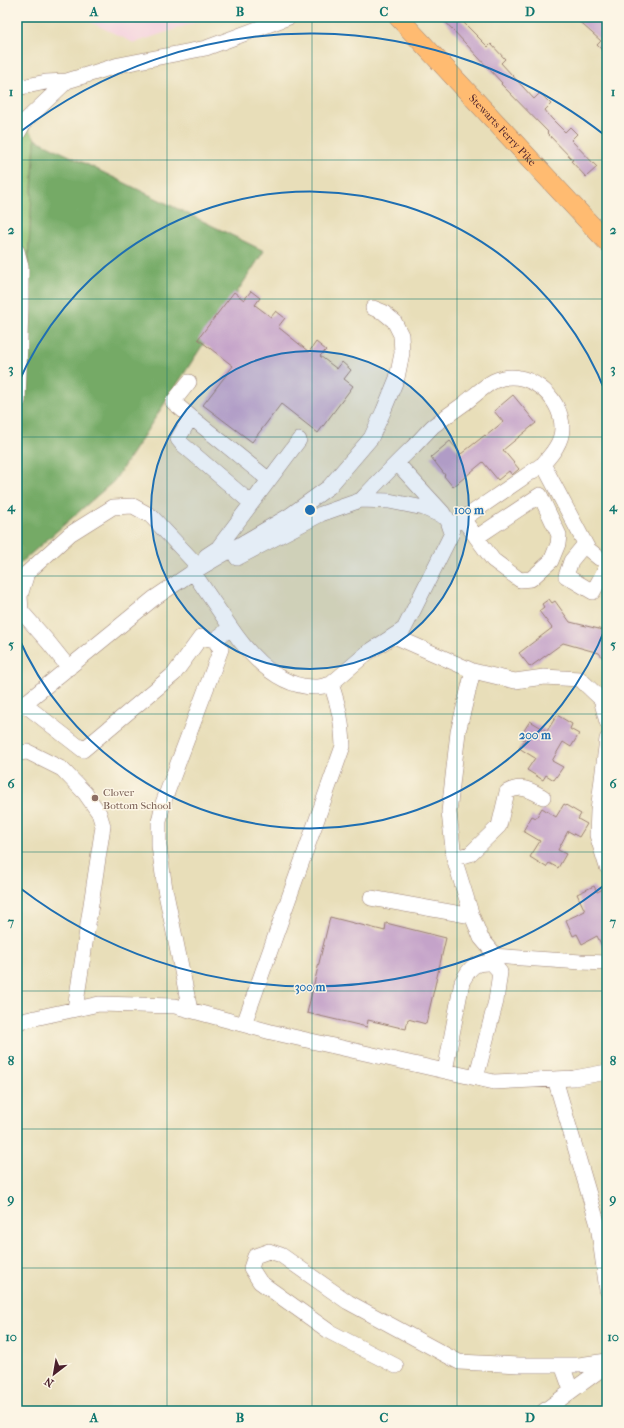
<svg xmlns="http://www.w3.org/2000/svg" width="624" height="1428" font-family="'IM FELL French Canon',serif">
<rect width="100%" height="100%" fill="#fcf5e5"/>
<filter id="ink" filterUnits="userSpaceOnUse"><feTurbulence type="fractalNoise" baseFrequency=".025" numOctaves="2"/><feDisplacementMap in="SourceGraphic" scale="8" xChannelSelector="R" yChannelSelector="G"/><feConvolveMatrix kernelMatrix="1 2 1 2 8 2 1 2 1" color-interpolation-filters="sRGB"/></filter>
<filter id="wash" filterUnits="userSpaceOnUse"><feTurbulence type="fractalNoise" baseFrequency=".012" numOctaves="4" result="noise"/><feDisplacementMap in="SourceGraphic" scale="16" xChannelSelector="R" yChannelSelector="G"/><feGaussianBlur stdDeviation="0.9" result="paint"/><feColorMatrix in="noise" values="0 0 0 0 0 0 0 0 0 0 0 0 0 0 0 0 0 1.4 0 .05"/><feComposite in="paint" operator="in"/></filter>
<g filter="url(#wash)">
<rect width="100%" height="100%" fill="#e8deb9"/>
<path fill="#f4cfde" d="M 80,17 L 212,17 L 134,43 Z"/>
<path fill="#91c475" stroke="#6e7250" d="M 17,114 L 35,139 L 17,456 Z"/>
<path fill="#74aa66" stroke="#5f6448" d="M 35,139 L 264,251 L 114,481 L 17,566 L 17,456 Z"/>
<g id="blocks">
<path fill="#c4a3c9" d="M 441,17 L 458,17 L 488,47 L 491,44 L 505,59 L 501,63 L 534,99 L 540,93 L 551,104 L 545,110 L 551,118 L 565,132 L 570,127 L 577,134 L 571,140 L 597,167 L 586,177 L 571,161 L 573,160 L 547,133 L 548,132 L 501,84 L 502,83 Z
M 574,17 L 594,17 L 607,28 L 607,55 L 597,45 L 601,41 Z
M 251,291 L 260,298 L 255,305 L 271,317 L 276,311 L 285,318 L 278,327 L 288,335 L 309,352 L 316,342 L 326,350 L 320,356 L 337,369 L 342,362 L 351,370 L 344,379 L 353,386 L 318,433 L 281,404 L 252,442 L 203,405 L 233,366 L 198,339 L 234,292 L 244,300 Z
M 513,395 L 536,423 L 503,450 L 519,469 L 512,475 L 509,471 L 498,480 L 483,462 L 453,487 L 444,476 L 445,475 L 431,457 L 450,441 L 461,454 L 485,435 L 486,436 L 503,422 L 494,411 Z
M 549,599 L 552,603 L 555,601 L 570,622 L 607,631 L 607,663 L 599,653 L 563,643 L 530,667 L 519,653 L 552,628 L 539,611 L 544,607 L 542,604 Z
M 557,715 L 572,724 L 570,729 L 579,734 L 571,747 L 563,742 L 552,761 L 563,767 L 554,780 L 546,775 L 543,780 L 527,770 L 535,758 L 519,748 L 525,740 L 520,737 L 530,721 L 547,731 Z
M 564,804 L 581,814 L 578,819 L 587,824 L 579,837 L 568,831 L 558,850 L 566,854 L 558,868 L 549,863 L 546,867 L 530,857 L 540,841 L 523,831 L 532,816 L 536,818 L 542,808 L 556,817 Z
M 594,886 L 597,892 L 607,887 L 607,904 L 602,906 L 607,915 L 607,954 L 606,954 L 597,936 L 582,944 L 577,934 L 573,936 L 566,920 L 585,911 L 577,894 Z
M 330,917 L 385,931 L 386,923 L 446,938 L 426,1024 L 408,1019 L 406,1029 L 368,1020 L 367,1027 L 307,1013 Z"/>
</g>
</g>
<g filter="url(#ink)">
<use href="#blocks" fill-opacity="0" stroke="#997e72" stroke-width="1"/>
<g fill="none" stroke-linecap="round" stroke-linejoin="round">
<g stroke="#997e72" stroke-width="16">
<path id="minor" d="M 17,88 L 46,82 L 67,81
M 17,135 L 25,121 L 67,81 L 119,65 L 206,48 L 289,17
M 17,251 L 21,266 L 21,307 L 18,401
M 189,382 L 173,402 L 191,417
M 397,463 L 443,513
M 543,464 L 588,549 L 599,558 L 607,561
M 361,500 C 378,482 394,465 412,448 C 419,441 426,433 433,426 C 444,418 454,411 465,403 C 474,396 484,386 494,381 C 524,366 562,395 562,428 C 562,442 552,454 543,464 L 463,519 L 450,526
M 251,503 L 182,444 L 178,439 L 191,417 L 269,480
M 463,519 L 493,560 L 520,580 L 531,579 L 551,561 L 558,544 L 559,535 L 540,495 L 477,537
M 585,544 L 571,561 L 566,576 L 593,592 L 607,566
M 206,556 L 218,548 L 299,440
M 237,558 L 321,514 L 361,500 L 389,501 L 424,508 L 447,518 L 452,533 L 404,629 L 367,653 L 331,684
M 231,628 C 250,656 279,688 316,687 C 321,687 326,685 331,684 C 339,707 342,722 343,746 L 244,1024
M 394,636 L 473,671 L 458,732 L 449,812 L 454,858 L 472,916 L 481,938 L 492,951 L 493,964
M 473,671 L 515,681 L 544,677 L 580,679 L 601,699 L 607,722
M 24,704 L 83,750 L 174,674 L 201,637 L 214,640 L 231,628 L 193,572 L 289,516 L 329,487 L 371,438 L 383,412 L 397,378 L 402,353 L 401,335 L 394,321 L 383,312 L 373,308
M 17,709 L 24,704 L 153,599 L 193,572 L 195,563 L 151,516 L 133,506 L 113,507 L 70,534 L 27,573 L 20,596 L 21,611 L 49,643 L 69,668
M 607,739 L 598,811 L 597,835 L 607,867
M 17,753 L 28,752 L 62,769 L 85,793 L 99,813 L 103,826 L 75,1009
M 454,858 L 470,854 L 499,826 L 507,792 C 521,784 530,790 543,797
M 371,898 L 472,916
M 492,956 L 581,962 L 607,963
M 190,1010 L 165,889 L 159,846 L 159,822 L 163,803 L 221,649 L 214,640
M 17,1022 L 99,1004 L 175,1006 L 271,1032 L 494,1082 L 574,1078 L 607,1072
M 445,1071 L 462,982 C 470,967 474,962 492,963 L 500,972 L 496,1001 L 476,1078
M 555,1079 L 598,1225 L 607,1290
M 562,1365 L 571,1390
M 396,1366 L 330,1332 L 260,1282 L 251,1268 L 255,1256 L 269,1251 L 281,1255 L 348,1302 L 459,1362 L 519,1365 L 579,1365 L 607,1361
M 544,1411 L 607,1365"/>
</g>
<g stroke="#997e72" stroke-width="20">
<g id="major">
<path id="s1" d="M 398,17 L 607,242"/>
</g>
</g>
<use href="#minor" stroke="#fff" stroke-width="15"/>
<use href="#major" stroke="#ffbb71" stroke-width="19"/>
</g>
</g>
<path fill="none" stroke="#0f766e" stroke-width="1" stroke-opacity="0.55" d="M 167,17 L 167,1411M 312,17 L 312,1411M 457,17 L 457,1411M 17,160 L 607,160M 17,299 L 607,299M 17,437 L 607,437M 17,576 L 607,576M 17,714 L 607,714M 17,852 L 607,852M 17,991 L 607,991M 17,1129 L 607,1129M 17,1268 L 607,1268"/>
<circle cx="310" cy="510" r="159" fill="#1f6fb2" fill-opacity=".12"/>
<g fill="none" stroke="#1f6fb2" stroke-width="2">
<circle cx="310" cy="510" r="159"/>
<path d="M607 624A318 318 0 0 1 17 634M17 386A318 318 0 0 1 607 396"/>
<path d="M607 883A477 477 0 0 1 20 888M20 132A477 477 0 0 1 607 137"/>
</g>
<circle fill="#8d6e63" stroke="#fcf5e5" stroke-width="1.5" cx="95" cy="798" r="4"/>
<g text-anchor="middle" stroke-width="3" stroke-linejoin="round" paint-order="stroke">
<g font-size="11" fill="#4a1f2b" stroke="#fcf5e5">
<text dy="4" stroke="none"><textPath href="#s1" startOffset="154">Stewarts Ferry Pike</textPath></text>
</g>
<g font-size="11" fill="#785e54" stroke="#fcf5e5" text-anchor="start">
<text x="103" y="796">Clover<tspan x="103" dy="13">Bottom School</tspan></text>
</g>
</g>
<circle cx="310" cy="510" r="6" fill="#1f6fb2" stroke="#fcf5e5" stroke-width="2"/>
<g font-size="12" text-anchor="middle" font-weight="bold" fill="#1f6fb2" stroke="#fcf5e5" stroke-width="3" stroke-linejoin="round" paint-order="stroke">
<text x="469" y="514">100 m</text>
<text x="535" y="739">200 m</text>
<text x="310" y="991">300 m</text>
</g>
<rect width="624" height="1428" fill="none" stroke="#fcf5e5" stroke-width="44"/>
<g transform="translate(54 1374) rotate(211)" stroke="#fcf5e5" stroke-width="3" paint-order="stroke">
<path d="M0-3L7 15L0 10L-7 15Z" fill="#4a1f2b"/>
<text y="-6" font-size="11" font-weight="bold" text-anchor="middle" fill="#4a1f2b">N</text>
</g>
<rect x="22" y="22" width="580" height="1384" fill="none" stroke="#0f766e" stroke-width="1.5"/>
<g font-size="13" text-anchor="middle" font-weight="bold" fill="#0f766e">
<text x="94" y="16">A</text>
<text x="240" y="16">B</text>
<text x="384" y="16">C</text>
<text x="530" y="16">D</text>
<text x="11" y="96">1</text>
<text x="613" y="96">1</text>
<text x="11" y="234">2</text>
<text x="613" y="234">2</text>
<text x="11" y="373">3</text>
<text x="613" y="373">3</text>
<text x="11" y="511">4</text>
<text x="613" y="511">4</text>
<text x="11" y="649">5</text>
<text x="613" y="649">5</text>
<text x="11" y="788">6</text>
<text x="613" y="788">6</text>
<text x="11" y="926">7</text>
<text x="613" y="926">7</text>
<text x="11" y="1065">8</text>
<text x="613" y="1065">8</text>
<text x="11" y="1203">9</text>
<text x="613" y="1203">9</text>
<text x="11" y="1341">10</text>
<text x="613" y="1341">10</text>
<text x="94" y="1422">A</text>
<text x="240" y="1422">B</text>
<text x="384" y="1422">C</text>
<text x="530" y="1422">D</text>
</g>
</svg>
